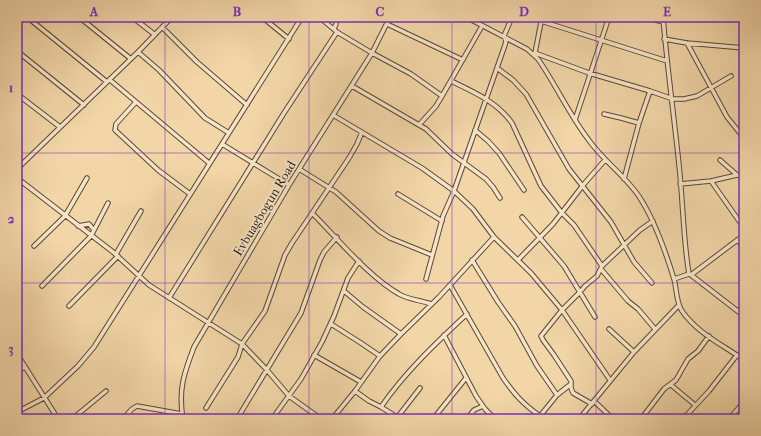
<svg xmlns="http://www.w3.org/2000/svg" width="761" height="436" font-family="'IM FELL French Canon',serif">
<rect width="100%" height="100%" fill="#f2d6a8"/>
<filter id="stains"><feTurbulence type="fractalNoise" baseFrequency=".005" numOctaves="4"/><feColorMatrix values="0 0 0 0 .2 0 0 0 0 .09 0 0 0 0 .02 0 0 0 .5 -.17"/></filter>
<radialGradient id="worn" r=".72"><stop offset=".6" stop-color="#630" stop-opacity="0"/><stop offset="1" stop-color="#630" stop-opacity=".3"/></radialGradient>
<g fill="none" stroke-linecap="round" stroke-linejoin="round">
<g stroke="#584837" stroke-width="5.5">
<path id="street" d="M 27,17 L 107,82
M 79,17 L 131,59
M 132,17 L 154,34
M 262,17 L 289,39
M 319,17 L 337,32 L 372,53 L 411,74 L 442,96
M 466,17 L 527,49 L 538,59 C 556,85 569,114 588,139 C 603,161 626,176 640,198 C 655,221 666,253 674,279 C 677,290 676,302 682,311 C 697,333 723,345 744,360
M 645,17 L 663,22
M 663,17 C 667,66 674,116 679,165 C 683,201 683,238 689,274 L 674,279
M 541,21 L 667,61
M 387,24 L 463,60
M 162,27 L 197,62 L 247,105
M 334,29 L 336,24 L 336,17
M 664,39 L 687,43 L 744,48
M 687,43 L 727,117 L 744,138
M 17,51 L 84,105
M 138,52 L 159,70 L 205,118 L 229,133
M 535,53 L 542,17
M 534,54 L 535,53 L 589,73 L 650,91 L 673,99 L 684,99 L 697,96 L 731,76
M 497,68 L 513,80 L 526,94 L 569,169 L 611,222 L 634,262 L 652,283
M 110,80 L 209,163
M 451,81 C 474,92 497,102 512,123 L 541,186 L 562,213 L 574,225 L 602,266
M 352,86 L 426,129 L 452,154 L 486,179 L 493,187 L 500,198
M 17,94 L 60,127
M 136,102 L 116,124 L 115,130 L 158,170 L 190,194
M 604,114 L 621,118 L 639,123
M 333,115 L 422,168 L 454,191 L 473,209 L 494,237 L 531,273 L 562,310 L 610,380
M 575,120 L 609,17
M 419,125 L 436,106 L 442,96 L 482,26
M 475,130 L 488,141 L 499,153 L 524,190
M 222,144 L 289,185
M 720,160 L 737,175
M 17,169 L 138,52 L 172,17
M 299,169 L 336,192 L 379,231 L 390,238 L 432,255
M 17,178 L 113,252 L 149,285 L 242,344 L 267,370 L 289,396 L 321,419
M 624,179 L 639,123 L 650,91
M 711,181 L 744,228
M 680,184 L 711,181 L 737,175 L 744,176
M 398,194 L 442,221
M 313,214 C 338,239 369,277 399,294 C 409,300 421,300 431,304
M 522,217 L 564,266 L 595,317
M 78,226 L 89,224 L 94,230
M 737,240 L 744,247
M 34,246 L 65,216 L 87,178
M 116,254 L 141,211
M 472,260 L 498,302 L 515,326 L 537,366 L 557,395
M 518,260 L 553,224 L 584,184 L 605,160
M 601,269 L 628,301 L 638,309 L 655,329
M 689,274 L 691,275 L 744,235
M 691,275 L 744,316
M 426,279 L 443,216 L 454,191 L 505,45 L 506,41 L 504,36 L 512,17
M 450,285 L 503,378 C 515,395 523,404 540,416
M 42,286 L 91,236 L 108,203
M 344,291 L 363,307 L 401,334
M 169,298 L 284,113 L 337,32
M 69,306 L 118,256
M 738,311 L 744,307
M 331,324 L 361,343 L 380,356
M 609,329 L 634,352
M 444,335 L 476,396 L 485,409 L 495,419
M 17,354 L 58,419
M 314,355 L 361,382
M 17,371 L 25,367
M 671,385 L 695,405
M 355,391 L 369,401 L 381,407 C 405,372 437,342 467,314
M 594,401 L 613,419
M 592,404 L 573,393 L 571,388 L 571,381 L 554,355 L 543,340 L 541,336 L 562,310 L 580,292 L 585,286 L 597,276 L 602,266 L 640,230 L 653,221
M 381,407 L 397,417
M 206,408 L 238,357 L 242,344 L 265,311 L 285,255 L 292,243 L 349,158 L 357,144 L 362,132
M 17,412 L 44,398 L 78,366 L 94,347 L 302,17
M 72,419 L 106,391
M 123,419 L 132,409 L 137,406 L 182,414
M 183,419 C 178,390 184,373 194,347 L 289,185 L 372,53 L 390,17
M 237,419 L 301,313 L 320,260 L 324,252 L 337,237
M 272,419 L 301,379 L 322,342 L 334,316 L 348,278 L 359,261
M 332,419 L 355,391 L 380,356 L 401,334 L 439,297 L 494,237
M 396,419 L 420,388
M 433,419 L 466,378
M 467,419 L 474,410 L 483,406
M 540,419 L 540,416 L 557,395 L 571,384
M 579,419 L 634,352 L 679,305
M 641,419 L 664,389 L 676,380 L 688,359 L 698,351 L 709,336
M 683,419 L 709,391 L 737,355
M 729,419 L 744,402"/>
</g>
<use href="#street" stroke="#f7e4c6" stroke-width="3.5"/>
</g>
<path fill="none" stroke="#7b2cbf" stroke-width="1" stroke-opacity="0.55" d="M 165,17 L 165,419M 309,17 L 309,419M 452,17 L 452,419M 596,17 L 596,419M 17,153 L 744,153M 17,283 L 744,283"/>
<g text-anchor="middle" stroke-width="3.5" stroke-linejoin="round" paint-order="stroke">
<g font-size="13" fill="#251911" stroke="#f7e4c6">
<text transform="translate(264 208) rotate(-59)" y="5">Evbuagbogun Road</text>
</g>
</g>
<rect width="761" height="436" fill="none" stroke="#f2d6a8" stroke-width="44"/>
<rect x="22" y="22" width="717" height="392" fill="none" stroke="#7b2cbf" stroke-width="1.5"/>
<g font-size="13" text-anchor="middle" font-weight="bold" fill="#7b2cbf">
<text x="94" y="16">A</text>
<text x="237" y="16">B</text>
<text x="380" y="16">C</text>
<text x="524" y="16">D</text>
<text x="667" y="16">E</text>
<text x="11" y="92">1</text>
<text x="11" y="223">2</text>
<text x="11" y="353">3</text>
</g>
<rect width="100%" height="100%" filter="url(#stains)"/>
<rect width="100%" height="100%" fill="url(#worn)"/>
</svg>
